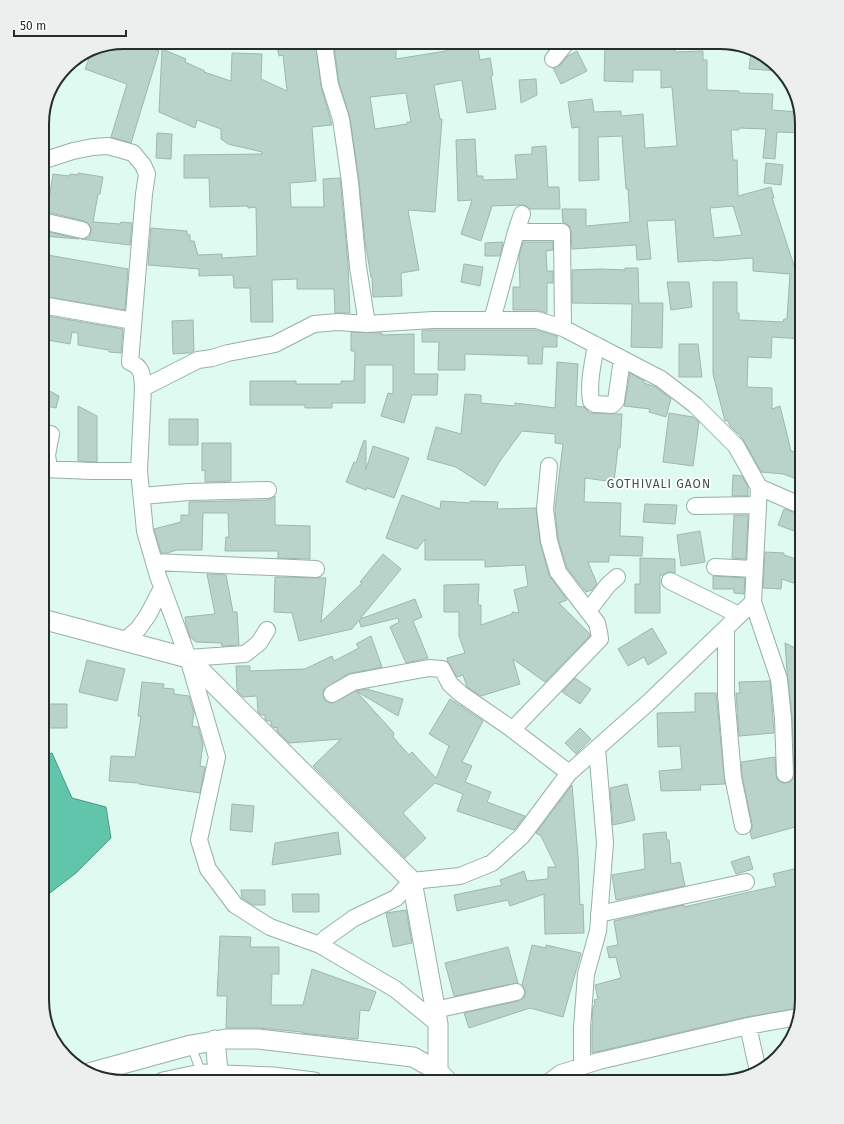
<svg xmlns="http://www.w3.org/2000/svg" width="844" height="1124" font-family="'Fira Sans',sans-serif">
<rect width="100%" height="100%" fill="#dffaf1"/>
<path fill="#60c5ab" stroke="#4e9885" d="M 52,753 L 72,798 L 106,807 L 111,838 L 76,873 L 42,899 L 42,756 Z"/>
<path fill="#b9d3cb" stroke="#9eb7af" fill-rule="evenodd" d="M 124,42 L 132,42 L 159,51 L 131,143 L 111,137 L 127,84 L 85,69 L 93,48 Z
M 276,42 L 298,42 L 299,49 L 316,46 L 321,86 L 332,125 L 312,127 L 316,181 L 290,183 L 291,207 L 324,207 L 323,179 L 340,178 L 348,263 L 350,313 L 335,313 L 334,289 L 297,289 L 297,279 L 272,280 L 273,322 L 251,322 L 250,288 L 234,288 L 233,275 L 199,276 L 199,269 L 148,265 L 151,228 L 187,231 L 187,234 L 190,235 L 190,241 L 194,241 L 198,255 L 222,254 L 222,258 L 257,256 L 256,207 L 248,208 L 248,206 L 210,207 L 209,178 L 184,178 L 184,155 L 262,154 L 262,152 L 228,144 L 221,139 L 221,129 L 197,120 L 195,128 L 159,112 L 162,49 L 186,59 L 185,62 L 205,71 L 204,72 L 231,81 L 232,53 L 262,54 L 261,79 L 287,91 L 283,55 L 279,56 Z
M 445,42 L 477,42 L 480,60 L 490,58 L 493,75 L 491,76 L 496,109 L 467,113 L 462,80 L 434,85 L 440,119 L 442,119 L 435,212 L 408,210 L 419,270 L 401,273 L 402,296 L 373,297 L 372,277 L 371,277 L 365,241 L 359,181 L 350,118 L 339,83 L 334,47 L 358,44 L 396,44 L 396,59 L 446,51 ZM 406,93 L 411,122 L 407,122 L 407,124 L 375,129 L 370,97 Z
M 605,44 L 637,45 L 667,44 L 667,45 L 674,45 L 675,52 L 703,51 L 703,60 L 707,60 L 707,90 L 739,91 L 739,93 L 773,94 L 772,110 L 798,112 L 802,124 L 802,133 L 777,132 L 775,159 L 763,158 L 766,129 L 739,128 L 739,130 L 731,130 L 733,160 L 737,160 L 738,196 L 771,187 L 774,198 L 772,198 L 800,284 L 802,284 L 802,339 L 772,337 L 771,358 L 748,357 L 747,387 L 772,388 L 772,409 L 780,406 L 791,451 L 802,454 L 802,481 L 783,474 L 761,472 L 744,441 L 738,433 L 737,433 L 730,426 L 728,421 L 725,421 L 713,374 L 713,282 L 737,282 L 737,313 L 739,313 L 739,320 L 783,322 L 784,319 L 787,319 L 790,274 L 753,271 L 753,258 L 713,261 L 713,260 L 678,262 L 675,220 L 647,221 L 651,259 L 637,260 L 636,245 L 572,249 L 571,232 L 570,227 L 567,224 L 563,223 L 562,209 L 586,209 L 586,226 L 630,222 L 628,189 L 626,189 L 622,136 L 598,137 L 599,180 L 579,181 L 579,127 L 572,128 L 568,102 L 592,99 L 594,112 L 621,111 L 621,116 L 643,114 L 645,148 L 677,146 L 672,87 L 661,88 L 661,70 L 633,70 L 633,82 L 604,81 ZM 733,206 L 742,235 L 714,238 L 710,208 Z
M 751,50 L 761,53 L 780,71 L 749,69 Z
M 577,51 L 587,71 L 561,84 L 553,68 L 560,65 L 568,56 Z
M 536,79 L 537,95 L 521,103 L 519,80 Z
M 157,133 L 172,134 L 171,159 L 156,158 Z
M 475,139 L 477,176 L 483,176 L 483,180 L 517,179 L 515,155 L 532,154 L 532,147 L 546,146 L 548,187 L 559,187 L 560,209 L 530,209 L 525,205 L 520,205 L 492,206 L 481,241 L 461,234 L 472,200 L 458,201 L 456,140 Z
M 766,163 L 783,165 L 781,185 L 764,183 Z
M 78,173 L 103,177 L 100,194 L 98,194 L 93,222 L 120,224 L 121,222 L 132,223 L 130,245 L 81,239 L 89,237 L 91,232 L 91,228 L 88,223 L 84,221 L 47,212 L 53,174 L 69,176 L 70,174 L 78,175 Z
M 44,231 L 79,239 L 43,236 Z
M 503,242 L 500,256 L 485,256 L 485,243 Z
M 523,242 L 553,242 L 553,250 L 546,251 L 547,271 L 553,271 L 553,283 L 547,283 L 547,313 L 537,310 L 513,310 L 513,287 L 520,287 L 519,256 Z
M 42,254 L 128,269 L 125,310 L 42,296 Z
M 464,264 L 483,267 L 480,286 L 461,282 Z
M 625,268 L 638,268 L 639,303 L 663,303 L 662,348 L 631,347 L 632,304 L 572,303 L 572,270 L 601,269 L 625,270 Z
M 667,282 L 689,282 L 692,307 L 671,310 Z
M 42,315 L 123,329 L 121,353 L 109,352 L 109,350 L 78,345 L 78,333 L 72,332 L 70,344 L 42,339 Z
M 193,320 L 194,351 L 190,353 L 173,354 L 172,321 Z
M 422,330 L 536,330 L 557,336 L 557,347 L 543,347 L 542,364 L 528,364 L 528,356 L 465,354 L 465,370 L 438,370 L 439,342 L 422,342 Z
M 351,332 L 382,333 L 382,335 L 414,334 L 414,374 L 438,374 L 437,395 L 412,395 L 404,423 L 381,416 L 388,393 L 393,394 L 393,365 L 365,365 L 365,403 L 332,403 L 332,408 L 305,408 L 305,405 L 250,405 L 250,381 L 296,381 L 296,384 L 341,384 L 341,381 L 354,381 L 355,351 L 351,351 Z
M 679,344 L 698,344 L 702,377 L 679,377 Z
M 557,362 L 578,364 L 576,406 L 584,407 L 589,412 L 589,413 L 622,414 L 620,448 L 618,448 L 614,482 L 585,478 L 584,502 L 621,503 L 620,536 L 643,537 L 642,556 L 609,555 L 609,562 L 588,562 L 597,584 L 592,590 L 586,592 L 567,568 L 558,539 L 555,509 L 563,444 L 555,443 L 555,434 L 522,431 L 500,461 L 485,486 L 456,467 L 427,459 L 436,427 L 461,434 L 465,394 L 481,395 L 481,403 L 515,406 L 515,403 L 555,408 Z
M 630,373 L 644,381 L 644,383 L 656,387 L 671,399 L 666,417 L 649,412 L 650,409 L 624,406 L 625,402 Z
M 42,387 L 59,396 L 56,408 L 42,405 Z
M 78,406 L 97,416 L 97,462 L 78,461 Z
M 669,413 L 693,417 L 699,422 L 693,466 L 663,462 Z
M 169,419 L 198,419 L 198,445 L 169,445 Z
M 364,440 L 366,441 L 366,470 L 373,446 L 409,458 L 394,498 L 367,488 L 366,490 L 346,482 L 354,462 L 356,463 Z
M 202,443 L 231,443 L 231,481 L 205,482 L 205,470 L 202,471 Z
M 733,475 L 742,476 L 748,487 L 748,496 L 732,496 Z
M 402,495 L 440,509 L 441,501 L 470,503 L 470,501 L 498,502 L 497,509 L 536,508 L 540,542 L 549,575 L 567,600 L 559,603 L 589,633 L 590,636 L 545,682 L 513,659 L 520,684 L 481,696 L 467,687 L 463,675 L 457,677 L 448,662 L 447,658 L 465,653 L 459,636 L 459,612 L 444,612 L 444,585 L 479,584 L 478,605 L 481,605 L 481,625 L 512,614 L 512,612 L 519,613 L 514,590 L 528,586 L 525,565 L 485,567 L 485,560 L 425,560 L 425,539 L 417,549 L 386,538 Z
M 275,496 L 275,525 L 310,526 L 310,559 L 277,558 L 278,557 L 278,551 L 225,551 L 226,537 L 229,537 L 228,513 L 203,513 L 202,550 L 177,550 L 167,553 L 161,553 L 154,529 L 181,522 L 181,515 L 189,515 L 189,502 L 268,500 Z
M 645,504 L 677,505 L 675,524 L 643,522 Z
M 784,509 L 802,515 L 802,534 L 778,525 Z
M 734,515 L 748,515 L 746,559 L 732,558 Z
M 700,531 L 705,562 L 681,566 L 677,535 Z
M 765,552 L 784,553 L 784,555 L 802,561 L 802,586 L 782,579 L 781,589 L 763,588 Z
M 383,554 L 401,569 L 360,619 L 415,599 L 422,617 L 413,621 L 428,658 L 406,663 L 390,627 L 399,622 L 398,618 L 361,627 L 359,620 L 352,629 L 299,641 L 292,613 L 274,612 L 275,577 L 326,578 L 321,622 L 362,583 L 360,582 Z
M 640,558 L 675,559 L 675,573 L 669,572 L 663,575 L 660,575 L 660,613 L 635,613 L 635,584 L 640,584 Z
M 207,574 L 226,575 L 233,612 L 237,612 L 239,645 L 222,646 L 221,643 L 196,642 L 190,637 L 186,625 L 185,617 L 215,614 Z
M 713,576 L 745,578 L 744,594 L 734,593 L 734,589 L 713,589 Z
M 652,628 L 667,653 L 648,665 L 644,657 L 628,666 L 618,649 Z
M 371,636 L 382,667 L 348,674 L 324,689 L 323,694 L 324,699 L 328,702 L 332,703 L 356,691 L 394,733 L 393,737 L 409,755 L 412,752 L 436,778 L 449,746 L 429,734 L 450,699 L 483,721 L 462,762 L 472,766 L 465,782 L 491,792 L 487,802 L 525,816 L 514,830 L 457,811 L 463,794 L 435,783 L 403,813 L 426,838 L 405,858 L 313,766 L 341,739 L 289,743 L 277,731 L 277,727 L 274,728 L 271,725 L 271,721 L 267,721 L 265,719 L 265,715 L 261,715 L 258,712 L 257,696 L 243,697 L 237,691 L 236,666 L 250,666 L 250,671 L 305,669 L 332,656 L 334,661 L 359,648 L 356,644 Z
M 785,643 L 802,651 L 802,825 L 752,839 L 750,832 L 752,829 L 752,824 L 742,776 L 741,762 L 775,757 L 776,775 L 777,779 L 780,782 L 785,783 L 790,782 L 793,779 L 794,774 L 792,717 L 787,672 Z
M 87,660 L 125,669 L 117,701 L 79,692 Z
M 575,678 L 591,689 L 580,704 L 562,692 Z
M 770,681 L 774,733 L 739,736 L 736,693 L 740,693 L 739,682 Z
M 142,682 L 164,684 L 163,688 L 174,689 L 174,694 L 189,696 L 194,713 L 192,726 L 198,727 L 203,744 L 200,766 L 205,767 L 200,793 L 139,784 L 139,783 L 109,781 L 111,756 L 135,757 L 141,716 L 138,716 Z
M 369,689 L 370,690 L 403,699 L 398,716 L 356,691 Z
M 695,693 L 716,693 L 725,784 L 700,785 L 701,790 L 661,791 L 659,771 L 682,769 L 680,746 L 658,747 L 657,713 L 695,712 Z
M 42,704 L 67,704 L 67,728 L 42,728 Z
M 580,728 L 591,739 L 576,754 L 565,743 Z
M 627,784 L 635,820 L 613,825 L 610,788 Z
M 572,785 L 578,856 L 580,905 L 583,904 L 584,933 L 545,934 L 544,894 L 510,906 L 508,900 L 457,911 L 454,895 L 502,885 L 500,880 L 524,871 L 527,881 L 548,879 L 548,867 L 556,867 L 541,836 L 536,833 Z
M 232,804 L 254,806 L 252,832 L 230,830 Z
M 338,832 L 341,854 L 272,865 L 275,843 Z
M 666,832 L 667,840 L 669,840 L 671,864 L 680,862 L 685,886 L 616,900 L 612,875 L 645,869 L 643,834 Z
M 749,856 L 753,869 L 736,874 L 731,862 Z
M 802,867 L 802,1000 L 799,1001 L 800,1008 L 746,1017 L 592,1053 L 592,1024 L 593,1024 L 592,1019 L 593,1006 L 595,1006 L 594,1000 L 598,999 L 595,985 L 621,978 L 616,957 L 609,958 L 607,947 L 618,945 L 614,921 L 684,905 L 684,907 L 776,886 L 773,874 Z
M 241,890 L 265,890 L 265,905 L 253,905 L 242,898 Z
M 292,894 L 319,894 L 319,912 L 293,912 Z
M 406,910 L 412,943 L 393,947 L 386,913 Z
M 220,936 L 251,937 L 250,947 L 279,947 L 279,974 L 272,974 L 271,1005 L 303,1005 L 312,969 L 376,992 L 369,1011 L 360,1010 L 358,1039 L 302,1033 L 302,1032 L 259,1028 L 226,1028 L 227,996 L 217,996 Z
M 532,945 L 546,948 L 546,945 L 581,953 L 563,1017 L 530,1008 L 469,1028 L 464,1013 L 518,1001 L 523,999 L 525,995 L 525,990 L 522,985 Z
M 508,947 L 518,983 L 454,996 L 445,963 Z"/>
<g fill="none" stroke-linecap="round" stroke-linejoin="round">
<g stroke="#97b0a9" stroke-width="10">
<path id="service" d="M 191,1045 L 202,1075"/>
</g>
<g stroke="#97b0a9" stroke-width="18">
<path id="minor" d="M 325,42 L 325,50 L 330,85 L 341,119 L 350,182 L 358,267 L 367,324
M 553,59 L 567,42
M 42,161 L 73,151 L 93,147 L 108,146 L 133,153 L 143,165 L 147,174 L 144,194 L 130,362 C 143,368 142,374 143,388 L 139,471 L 145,531 L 158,576 L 188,658 L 217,757 L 199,840 L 208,869 L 235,905 L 270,927 L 320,945 L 395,989 L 438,1024
M 42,221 L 82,230
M 516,232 L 522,214
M 42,305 L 133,321
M 492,320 L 516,232 L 562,232 L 563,328
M 596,345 C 593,363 588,383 591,401 L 595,404 L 612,405 L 616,401 L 622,359
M 143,388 L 198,360 L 212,358 L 228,353 L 275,344 L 314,324 L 338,322 L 367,324 L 433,320 L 537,320 L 563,328 L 661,379 L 695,405 L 736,446 L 759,487 L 753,602 L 649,702 L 569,773 L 522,836 L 492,863 L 460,876 L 412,881 L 396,898 L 354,918 L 326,938 L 320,945
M 42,469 L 93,471 L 139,471
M 49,469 L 47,455 L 51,434
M 759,487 L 802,506
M 142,496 L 189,492 L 268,490
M 695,506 L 757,505
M 154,562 L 316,569
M 715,567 L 754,569
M 670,581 L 739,615
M 753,602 L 779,679 L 783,718 L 785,774
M 588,611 L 608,585 L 617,577
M 726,628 L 726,694 L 733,777 L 743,826
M 124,641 L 138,629 L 148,615 L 162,588
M 188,658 L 245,654 L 259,643 L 267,630
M 332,694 L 353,682 L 429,668 L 442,669 L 450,684 L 461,694 L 509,727 L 569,773
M 513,729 L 600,639 L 599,632 L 597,623 L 558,572 L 549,541 L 545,509 L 549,466
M 599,914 L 746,882
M 435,1010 L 516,992
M 748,1026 L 758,1071
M 582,1066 L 582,1028 L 586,974 L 598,931 L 605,843 L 597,748
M 549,1082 L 561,1073 L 599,1061 L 748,1026 L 798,1017"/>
</g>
<g stroke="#97b0a9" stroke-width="21">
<path id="tertiary" d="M 42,619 L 188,658 L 412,881 L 438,1024 L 438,1071
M 215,1040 L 219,1082
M 89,1073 L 191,1045 L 226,1039 L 258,1039 L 413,1057 L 438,1071 L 448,1082
M 163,1082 L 201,1074 L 273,1077 L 314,1082"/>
</g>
<use href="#service" stroke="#fff" stroke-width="8"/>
<use href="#minor" stroke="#fff" stroke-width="16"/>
<use href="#tertiary" stroke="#fff" stroke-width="19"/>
</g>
<g text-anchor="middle" stroke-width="3.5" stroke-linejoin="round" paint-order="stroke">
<g font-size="12" letter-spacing="1" fill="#3c524b" stroke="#fff">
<text x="659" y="488">GOTHIVALI GAON</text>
</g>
</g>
<path d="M0 0H844V1124H0ZM124 49H720A75 75 0 0 1 795 124V1000A75 75 0 0 1 720 1075H124A75 75 0 0 1 49 1000V124A75 75 0 0 1 124 49Z" fill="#edeeee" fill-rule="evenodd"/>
<path fill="none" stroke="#242e2b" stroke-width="2" d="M124 49H720A75 75 0 0 1 795 124V1000A75 75 0 0 1 720 1075H124A75 75 0 0 1 49 1000V124A75 75 0 0 1 124 49Z"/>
<path d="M14 30v6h112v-6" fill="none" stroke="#242e2b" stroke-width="2"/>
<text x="20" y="30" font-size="12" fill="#242e2b" stroke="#ffffff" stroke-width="3" paint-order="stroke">50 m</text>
</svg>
